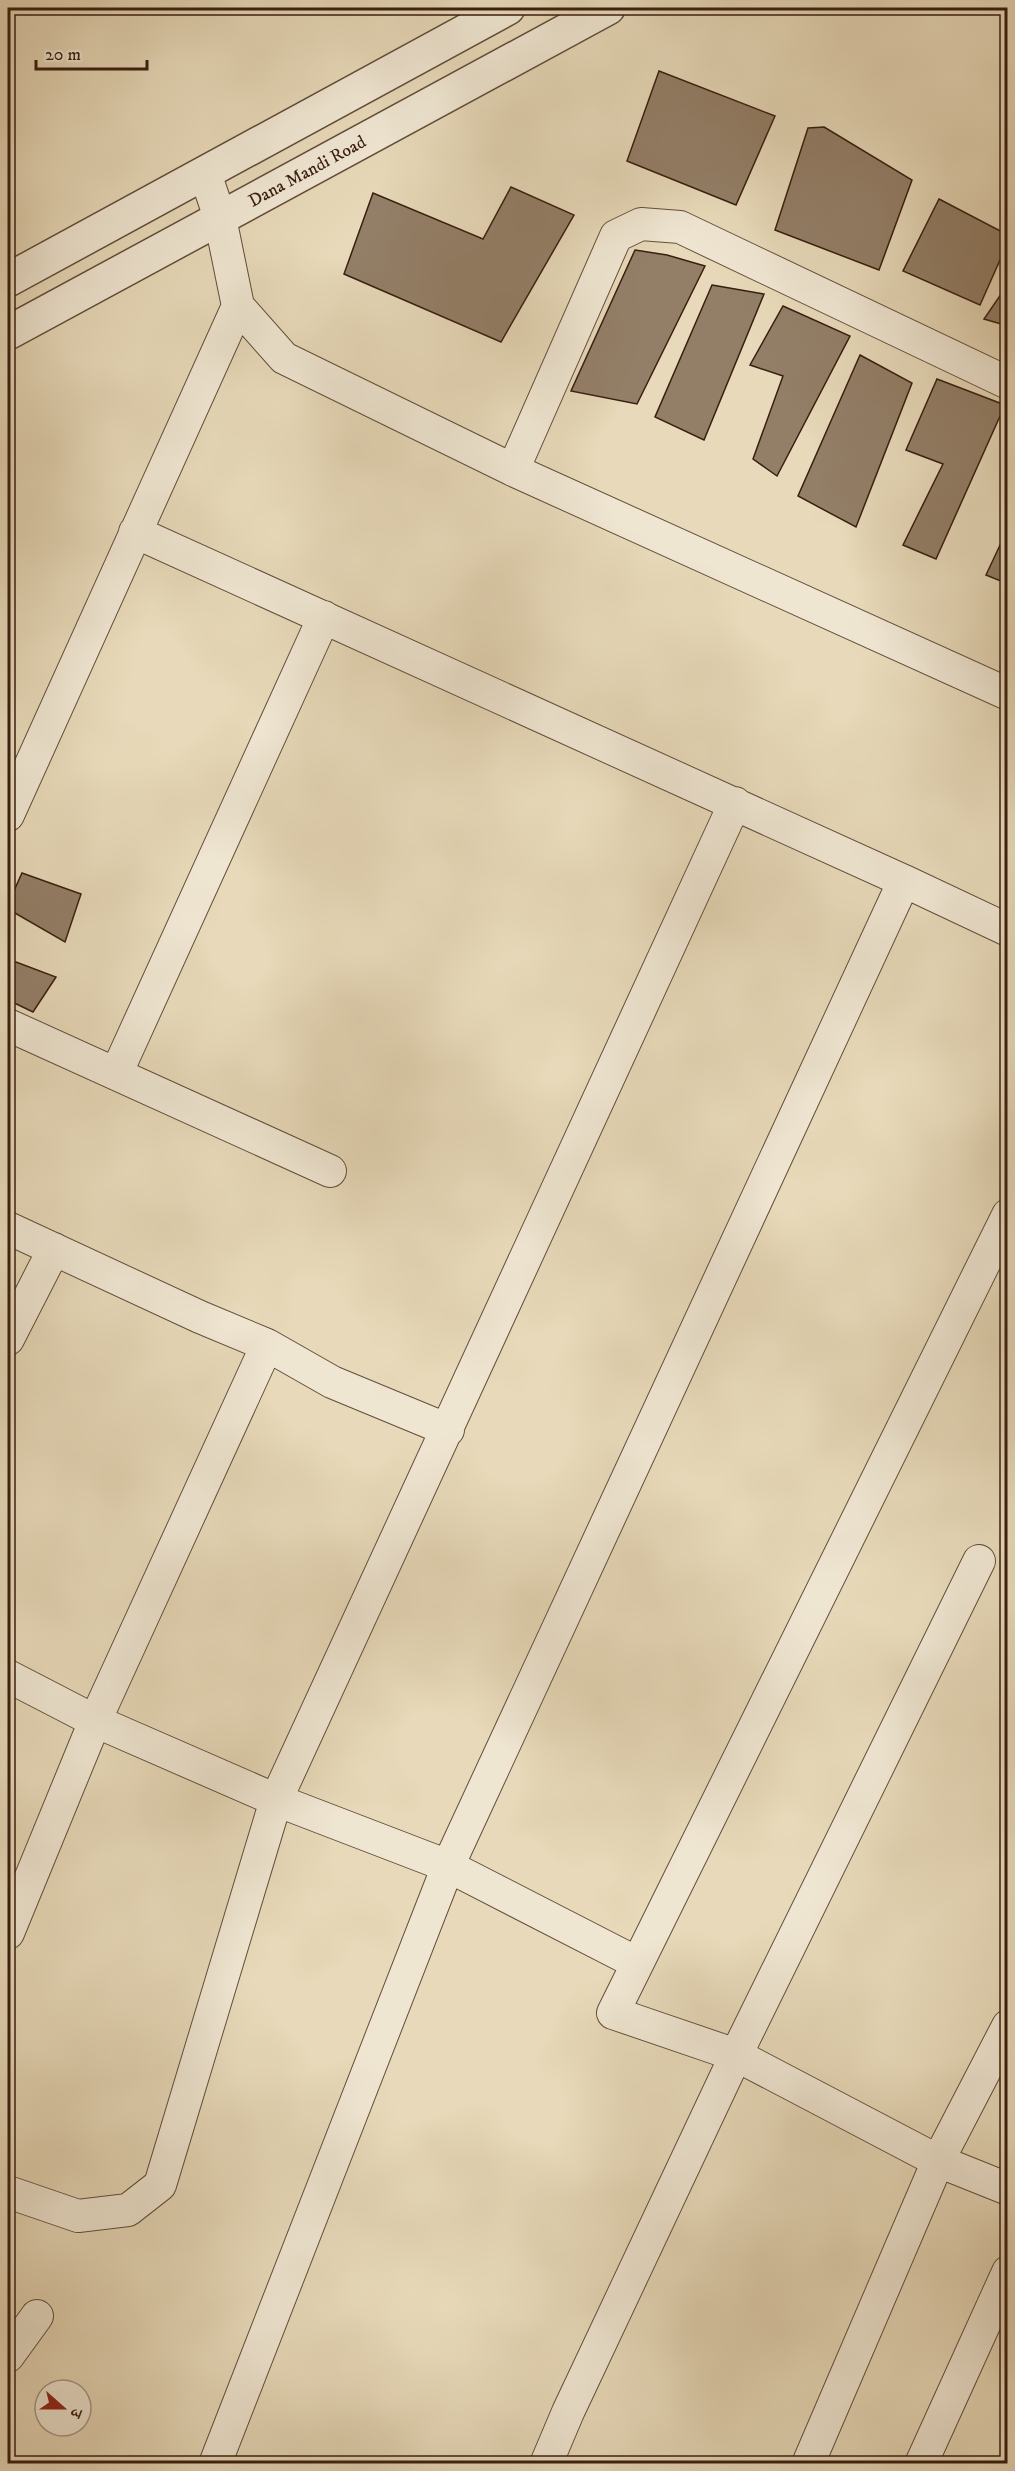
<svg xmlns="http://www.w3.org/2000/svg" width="1015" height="2471" font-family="'IM FELL DW Pica','Noto Serif Devanagari',serif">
<rect width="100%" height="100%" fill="#e7d9b9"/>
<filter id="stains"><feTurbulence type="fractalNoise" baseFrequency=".00333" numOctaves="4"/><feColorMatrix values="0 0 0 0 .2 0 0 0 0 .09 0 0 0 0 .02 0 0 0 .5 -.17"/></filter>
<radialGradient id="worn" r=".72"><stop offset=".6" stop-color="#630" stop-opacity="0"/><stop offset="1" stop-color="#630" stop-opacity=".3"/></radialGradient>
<path fill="#937f68" stroke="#391e11" stroke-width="1.5" d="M 659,71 L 775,116 L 736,205 L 627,161 Z
M 824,127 L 912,180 L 879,270 L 775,230 L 808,128 Z
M 511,187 L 574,215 L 501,342 L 344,274 L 373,193 L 483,239 Z
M 939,199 L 1008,235 L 1008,242 L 980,305 L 903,271 Z
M 635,250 L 667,255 L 705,266 L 637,404 L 571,391 Z
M 1008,284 L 1008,326 L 984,319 Z
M 712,285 L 764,294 L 704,440 L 655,417 Z
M 783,306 L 850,336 L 777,476 L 753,459 L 783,376 L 750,365 Z
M 860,355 L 912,383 L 856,527 L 798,496 Z
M 937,379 L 1005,405 L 936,559 L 903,545 L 943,464 L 906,450 Z
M 1008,528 L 1008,584 L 986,575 Z
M 22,873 L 81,894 L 65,942 L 8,909 L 8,904 Z
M 8,959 L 56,977 L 33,1012 L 8,1000 Z"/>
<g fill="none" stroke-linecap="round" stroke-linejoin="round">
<g stroke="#644d3b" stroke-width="34">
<path id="minor" d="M 205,173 L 220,218 L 238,306 L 284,358 L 513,470 L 1008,694
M 513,470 L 616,236 L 641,224 L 680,227 L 1008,383
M 135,532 L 904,881
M 8,815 L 238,306
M 8,1025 L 330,1171
M 116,1074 L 324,617
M 1008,1215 L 613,2013 L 736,2055 L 938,2161 L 1008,2189
M 8,1228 L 200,1317 L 267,1345 L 332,1382 L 448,1430
M 8,1339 L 54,1249
M 8,1676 L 95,1721 L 276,1800 L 448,1866 L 904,881 L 1008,930
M 8,1933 L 95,1721 L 267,1345
M 8,2192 L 78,2216 L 128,2210 L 160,2185 L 276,1800 L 735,803
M 8,2356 L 37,2316
M 215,2464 L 448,1866 L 637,1963
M 546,2464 L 568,2412 L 736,2055 L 979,1561
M 808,2464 L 938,2161 L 1008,2026
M 921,2464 L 1008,2272"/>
</g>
<g stroke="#644d3b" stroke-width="36">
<g id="tertiary">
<path d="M 8,280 L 508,8"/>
<path id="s1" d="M 8,333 L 608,8"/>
</g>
</g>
<use href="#minor" stroke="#efe6d2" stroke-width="32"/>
<use href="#tertiary" stroke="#efe6d2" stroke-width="33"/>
</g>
<g text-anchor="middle" stroke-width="5" stroke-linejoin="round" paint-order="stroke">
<g font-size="18" fill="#391e11" stroke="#efe6d2">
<text dy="6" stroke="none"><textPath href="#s1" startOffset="340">Dana Mandi Road</textPath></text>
</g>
</g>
<rect width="1015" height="2471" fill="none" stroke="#e7d9b9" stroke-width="30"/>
<rect x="9" y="9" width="997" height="2453" fill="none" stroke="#391e11" stroke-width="3"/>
<rect x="15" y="15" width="985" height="2441" fill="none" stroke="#391e11" stroke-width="1.5"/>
<g transform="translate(63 2408) rotate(111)"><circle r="28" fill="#efe6d2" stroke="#a69685" stroke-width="1.5"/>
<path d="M0-4.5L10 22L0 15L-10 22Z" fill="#8f2418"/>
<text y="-9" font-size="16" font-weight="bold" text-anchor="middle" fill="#391e11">उ</text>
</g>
<path d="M36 60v9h111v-9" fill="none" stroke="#391e11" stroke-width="3"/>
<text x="45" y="60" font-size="18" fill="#391e11" stroke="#efe6d2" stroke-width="4.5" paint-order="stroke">20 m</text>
<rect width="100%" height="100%" filter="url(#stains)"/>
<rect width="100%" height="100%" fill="url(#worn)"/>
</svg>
